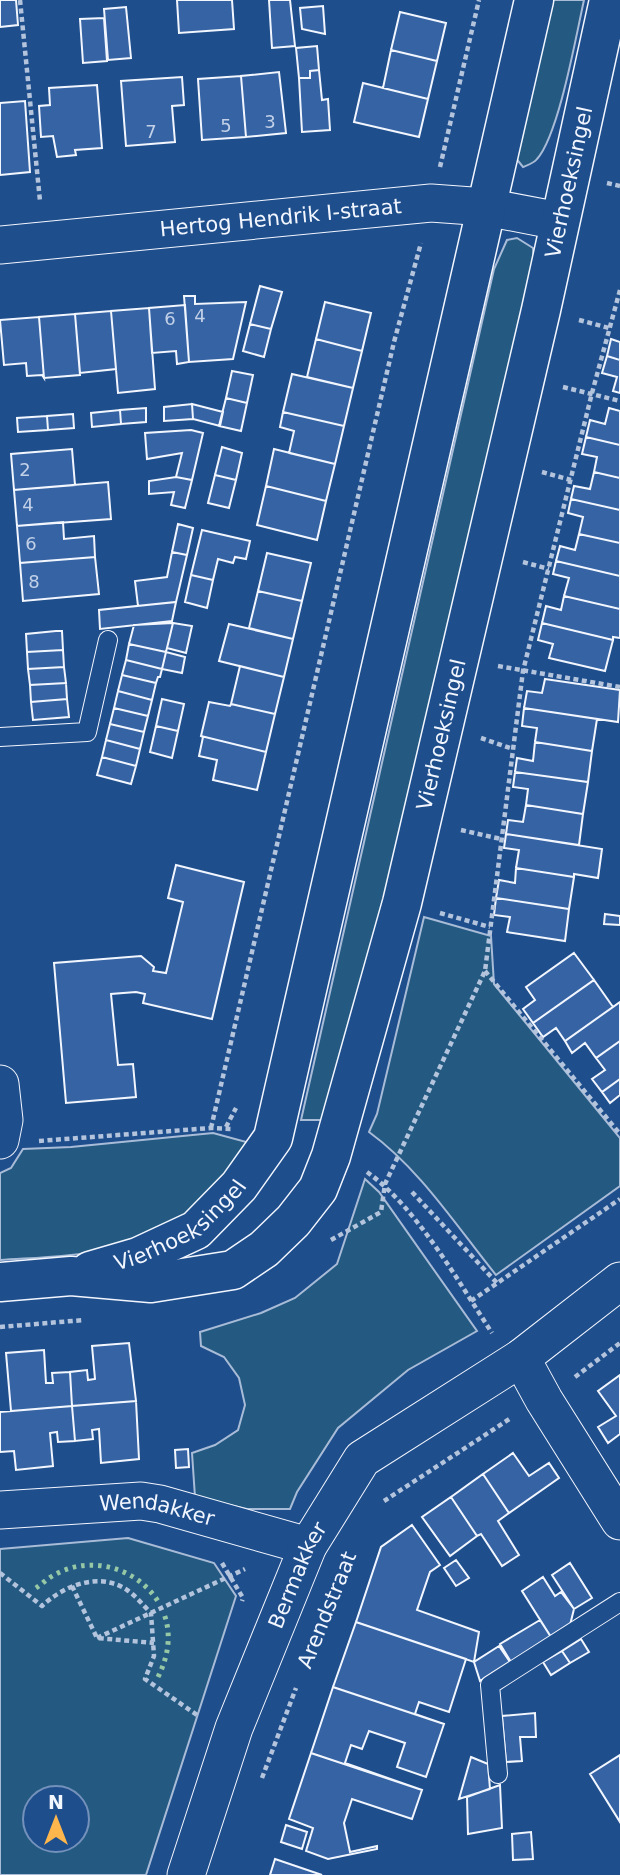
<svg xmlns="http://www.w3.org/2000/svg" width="620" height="1875" font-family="'DejaVu Sans',sans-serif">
<rect width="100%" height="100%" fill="#1f4e8c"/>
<path fill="#245a82" stroke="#a8bbd7" stroke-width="2" fill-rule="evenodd" d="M 544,0 L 584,0 C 576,36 559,134 537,159 C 534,163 528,165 523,167 L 510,151 Z
M 517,238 L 533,248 L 535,279 L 333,1120 L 301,1120 L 494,269 L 507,240 Z
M 424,917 L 491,936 L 494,984 L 620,1138 L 620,1186 L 496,1275 C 457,1227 420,1169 369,1132 L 377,1114 Z
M 213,1133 L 250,1143 C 227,1172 203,1203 172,1224 C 123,1257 57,1256 0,1260 L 0,1173 L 11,1168 L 23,1149 L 71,1147 Z
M 365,1179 L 379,1192 L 477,1331 L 408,1370 L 338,1428 L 297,1492 L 290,1509 L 247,1509 L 195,1497 L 192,1453 L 215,1445 L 238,1430 L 245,1405 L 239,1378 L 224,1357 L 201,1346 L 200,1332 L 261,1313 L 295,1298 L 337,1264 Z
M 128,1538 L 214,1563 L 236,1596 L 146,1875 L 0,1875 L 0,1549 ZM 35,1798 L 77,1798 L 77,1840 L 35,1840 Z"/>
<path fill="#3563a3" stroke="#f2f6ff" stroke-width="2" d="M 0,0 L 16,0 L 18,25 L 0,27 Z
M 177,0 L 232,0 L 234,29 L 179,33 Z
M 269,0 L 290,0 L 295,46 L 272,48 Z
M 323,6 L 325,34 L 302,29 L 300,8 Z
M 126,7 L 131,58 L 108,60 L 104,9 Z
M 400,12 L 446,23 L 437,61 L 391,50 Z
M 104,18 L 107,61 L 83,63 L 80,19 Z
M 317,46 L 319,70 L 310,71 L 310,78 L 299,78 L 296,48 Z
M 391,50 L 437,61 L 428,99 L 383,88 Z
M 319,70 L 322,100 L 328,99 L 330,130 L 302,132 L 299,78 L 310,78 L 310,71 Z
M 279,72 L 286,133 L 246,137 L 241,76 Z
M 241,76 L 246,137 L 202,140 L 198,79 Z
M 182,77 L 184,105 L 172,106 L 175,142 L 126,146 L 121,81 Z
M 363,83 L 428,99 L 419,137 L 354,122 Z
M 97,85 L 102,148 L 75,150 L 76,155 L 57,157 L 53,136 L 41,137 L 39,106 L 50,105 L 49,88 Z
M 25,101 L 30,172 L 0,175 L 0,103 Z
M 260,286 L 282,292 L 271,329 L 250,324 Z
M 184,296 L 195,296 L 195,304 L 246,302 L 233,359 L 189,362 Z
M 325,302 L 371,313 L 362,351 L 316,339 Z
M 185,305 L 189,362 L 177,364 L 176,351 L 152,353 L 149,308 Z
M 149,308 L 155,389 L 118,393 L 111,311 Z
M 111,311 L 116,369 L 80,373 L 75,314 Z
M 75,314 L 80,375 L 44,378 L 39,317 Z
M 39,317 L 44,378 L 42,375 L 27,376 L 26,363 L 4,365 L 0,320 Z
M 250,324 L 271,329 L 264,357 L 243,351 Z
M 316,339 L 362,351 L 353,388 L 307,377 Z
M 611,339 L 620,342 L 620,360 L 607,356 Z
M 607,356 L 620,360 L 620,393 L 613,391 L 617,377 L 602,373 Z
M 232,371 L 253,375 L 247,403 L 226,398 Z
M 292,374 L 353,388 L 344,426 L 283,412 Z
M 226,398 L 247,403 L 241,431 L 219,426 Z
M 192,404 L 193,419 L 164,421 L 164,407 Z
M 192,404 L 223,412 L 220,426 L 193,419 Z
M 146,408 L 146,422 L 121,424 L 120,410 Z
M 609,408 L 620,411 L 620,445 L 586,437 L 590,420 L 605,424 Z
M 120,410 L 121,424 L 92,427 L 91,413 Z
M 283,412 L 344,426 L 335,464 L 289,453 L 294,431 L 280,427 Z
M 73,414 L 74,428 L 48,430 L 47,416 Z
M 47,416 L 48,430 L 18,432 L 17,418 Z
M 191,430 L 203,433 L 192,480 L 176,477 L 182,453 L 147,459 L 145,433 Z
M 586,437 L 620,445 L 620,478 L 594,472 L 597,457 L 582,454 Z
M 222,447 L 242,453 L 236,480 L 215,475 Z
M 72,449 L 75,485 L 14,490 L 11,454 Z
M 274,449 L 335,464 L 326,501 L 266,486 Z
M 594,472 L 620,478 L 620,510 L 571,499 L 574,486 L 590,489 Z
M 215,475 L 236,480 L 229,508 L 208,503 Z
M 176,477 L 192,480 L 185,508 L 171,505 L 174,492 L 149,494 L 149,481 Z
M 108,482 L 111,519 L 17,526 L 14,490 Z
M 266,486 L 326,501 L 317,540 L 257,525 Z
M 571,499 L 620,510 L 620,543 L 579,534 L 583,517 L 568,513 Z
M 63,522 L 64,539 L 94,536 L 95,557 L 20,563 L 17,526 Z
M 178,524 L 193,528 L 187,555 L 172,552 Z
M 202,530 L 250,541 L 246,559 L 235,557 L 233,563 L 218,559 L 213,580 L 191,575 Z
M 579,534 L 620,543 L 620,576 L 556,561 L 560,546 L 575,550 Z
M 172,552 L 187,555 L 176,602 L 138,606 L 135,581 L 167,577 Z
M 267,553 L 311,563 L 302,601 L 258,591 Z
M 95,557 L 99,594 L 23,601 L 20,563 Z
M 556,561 L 620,576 L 620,609 L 564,596 L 569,578 L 553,574 Z
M 191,575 L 213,580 L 207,608 L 185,602 Z
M 258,591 L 302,601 L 293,639 L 249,628 Z
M 564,596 L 620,609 L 620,638 L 613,637 L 613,640 L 542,623 L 546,606 L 561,610 Z
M 176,602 L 172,621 L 100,629 L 99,610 Z
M 173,623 L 192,626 L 186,653 L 167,648 Z
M 173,623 L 166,652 L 129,644 L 134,625 Z
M 542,623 L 613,640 L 605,671 L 549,658 L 553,644 L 538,640 Z
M 229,624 L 293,639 L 284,677 L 219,661 Z
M 56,631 L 62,631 L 63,650 L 27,652 L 26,634 Z
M 129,644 L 166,652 L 162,669 L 126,660 Z
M 63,650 L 64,667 L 28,669 L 27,652 Z
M 166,652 L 185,657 L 182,673 L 162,669 Z
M 126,660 L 162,669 L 160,677 L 158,677 L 156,683 L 122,675 Z
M 240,666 L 284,677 L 275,714 L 231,704 Z
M 64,667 L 66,683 L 30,685 L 28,669 Z
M 122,675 L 156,683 L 152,700 L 118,691 Z
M 545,679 L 620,690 L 618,722 L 524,708 L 527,691 L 542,693 Z
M 66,683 L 67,699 L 31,702 L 30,685 Z
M 118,691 L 152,700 L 148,716 L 114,708 Z
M 67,699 L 69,717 L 33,720 L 31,702 Z
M 162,699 L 184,704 L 178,731 L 156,726 Z
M 209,702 L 230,706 L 231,704 L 275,714 L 266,752 L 201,736 Z
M 114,708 L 148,716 L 144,732 L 110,724 Z
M 524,708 L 597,719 L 592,751 L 535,742 L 537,728 L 522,726 Z
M 110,724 L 144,732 L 140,749 L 106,740 Z
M 156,726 L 178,731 L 172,758 L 150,752 Z
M 201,736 L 266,752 L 257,790 L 213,780 L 217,760 L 199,756 L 203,737 Z
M 106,740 L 140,749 L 136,766 L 102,757 Z
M 535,742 L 592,751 L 588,782 L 515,772 L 517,758 L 533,761 Z
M 102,757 L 136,766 L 131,784 L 97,775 Z
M 515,772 L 588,782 L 583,814 L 526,805 L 528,789 L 513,787 Z
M 526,805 L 583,814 L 579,845 L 506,834 L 508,820 L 523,822 Z
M 506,834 L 602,849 L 598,878 L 574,874 L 574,877 L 516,868 L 519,850 L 504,848 Z
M 176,865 L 244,882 L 212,1019 L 143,1003 L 145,994 L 136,992 L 111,994 L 118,1065 L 133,1064 L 136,1097 L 66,1103 L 54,963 L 141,956 L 154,967 L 153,971 L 166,973 L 183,902 L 168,898 Z
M 516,868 L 574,877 L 569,909 L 496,898 L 499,880 L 515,883 Z
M 496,898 L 569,909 L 565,941 L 507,932 L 510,917 L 494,915 Z
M 605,914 L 620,916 L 620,925 L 604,924 Z
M 574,953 L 594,980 L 533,1023 L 523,1009 L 535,1000 L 526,987 Z
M 594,980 L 613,1007 L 565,1041 L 556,1028 L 543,1037 L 533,1023 Z
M 620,1002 L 620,1041 L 596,1058 L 585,1043 L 572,1053 L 565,1041 Z
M 620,1041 L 620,1079 L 602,1092 L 592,1079 L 605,1070 L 596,1058 Z
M 620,1079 L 620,1095 L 610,1103 L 602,1092 Z
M 129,1343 L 136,1401 L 72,1406 L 70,1372 L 87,1370 L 88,1380 L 95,1379 L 92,1346 Z
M 44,1350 L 46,1383 L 53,1383 L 52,1373 L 70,1372 L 72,1406 L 11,1411 L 6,1353 Z
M 620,1375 L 620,1434 L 608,1443 L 598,1427 L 616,1416 L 598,1391 Z
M 136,1401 L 139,1459 L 101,1463 L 99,1429 L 92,1430 L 93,1439 L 75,1441 L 72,1406 Z
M 72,1406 L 75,1441 L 58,1442 L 57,1432 L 50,1433 L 53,1466 L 16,1470 L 14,1451 L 0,1452 L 0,1412 Z
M 188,1449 L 189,1467 L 176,1468 L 175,1450 Z
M 513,1453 L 529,1476 L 549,1463 L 559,1478 L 509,1513 L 483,1474 Z
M 483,1474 L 509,1513 L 498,1521 L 519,1555 L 502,1566 L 481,1534 L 477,1536 L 451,1497 Z
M 451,1497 L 477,1536 L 450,1556 L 422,1517 Z
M 412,1525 L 440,1565 L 430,1572 L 417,1610 L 479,1632 L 474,1662 L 356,1622 L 381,1547 Z
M 456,1560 L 469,1578 L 456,1586 L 444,1568 Z
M 570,1563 L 592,1598 L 574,1609 L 552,1575 Z
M 543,1577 L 555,1596 L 561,1592 L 574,1609 L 570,1625 L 551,1637 L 522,1591 Z
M 540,1620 L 551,1637 L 511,1662 L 500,1644 Z
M 356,1622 L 466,1659 L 449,1712 L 419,1702 L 415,1714 L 444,1724 L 333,1687 Z
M 581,1639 L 589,1652 L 570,1663 L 562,1651 Z
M 499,1646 L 510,1662 L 480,1681 L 474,1662 Z
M 562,1651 L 570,1663 L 551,1675 L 543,1662 Z
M 333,1687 L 444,1724 L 426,1777 L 397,1767 L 405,1743 L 369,1731 L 362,1749 L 351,1745 L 345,1763 L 422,1790 L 311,1753 Z
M 535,1713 L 536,1737 L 520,1737 L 522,1761 L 506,1762 L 502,1716 Z
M 311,1753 L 422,1790 L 412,1819 L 352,1799 L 344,1823 L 350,1852 L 377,1846 L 377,1849 L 328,1859 L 306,1851 L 313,1828 L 289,1819 Z
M 620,1755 L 620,1822 L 590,1774 Z
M 471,1757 L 488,1764 L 490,1789 L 459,1799 Z
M 500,1785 L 502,1828 L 468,1834 L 467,1797 Z
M 286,1825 L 307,1832 L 302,1849 L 281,1842 Z
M 531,1832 L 533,1859 L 513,1860 L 512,1834 Z
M 275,1859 L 322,1875 L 270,1875 Z"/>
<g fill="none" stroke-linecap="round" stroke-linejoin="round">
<g stroke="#f2f6ff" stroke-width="20">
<path id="lane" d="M 0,737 L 87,732 L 108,640
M 498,1774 L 490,1685 L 620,1602"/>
</g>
<g stroke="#f2f6ff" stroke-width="39">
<g id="street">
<path id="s1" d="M 0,245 L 431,203 L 486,207 L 559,221"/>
<path d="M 0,1084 L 4,1120 L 0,1140"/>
<path d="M 521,1358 L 544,1400 L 620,1521"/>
<path id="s2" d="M 0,1510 L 141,1501 L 160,1504 L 308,1546"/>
<path id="s3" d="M 186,1875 L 234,1728 L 308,1546 L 362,1459 L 521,1358 L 620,1281"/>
</g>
</g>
<g stroke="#f2f6ff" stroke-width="41">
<g id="secondary">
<path id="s4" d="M 90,1271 L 138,1257 L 196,1230 L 239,1186 L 273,1138 L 534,0"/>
<path id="s5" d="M 0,1282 L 71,1276 L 151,1283 L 233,1270 L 264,1249 L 293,1221 L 318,1189 L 331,1156 L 402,903 L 541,310 L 609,0"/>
</g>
</g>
<path stroke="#b3c4dc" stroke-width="4.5" stroke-dasharray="5 3.5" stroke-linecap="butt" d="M 20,0 L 40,201
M 440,167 L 479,0
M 607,183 L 620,186
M 579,320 L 609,328
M 563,387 L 620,401
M 542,472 L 571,480
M 523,562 L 549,569
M 498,666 L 620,687
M 481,738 L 513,749
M 461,830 L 501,839
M 440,913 L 490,927
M 485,971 L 620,1134
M 226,1127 L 236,1108
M 211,1128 L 394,342 L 421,243
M 39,1141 L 211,1128 L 233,1129
M 367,1172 C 417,1208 458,1281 492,1333
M 412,1192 L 497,1283
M 331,1240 L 381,1212 L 385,1184 L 485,971 L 523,671 L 592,393 L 620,290
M 471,1301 L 620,1199
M 0,1327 L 84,1320
M 575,1377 L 620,1343
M 384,1501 L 511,1418
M 222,1563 L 243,1598 L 242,1601
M 0,1573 L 42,1606 C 63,1586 99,1571 127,1590 C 135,1595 143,1605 151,1613 L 154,1656 L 145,1679 L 197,1715
M 72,1586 L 97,1638 L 154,1643
M 97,1638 L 245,1569
M 262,1778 L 296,1688"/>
<use href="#lane" stroke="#1f4e8c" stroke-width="18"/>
<use href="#street" stroke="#1f4e8c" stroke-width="37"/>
<use href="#secondary" stroke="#1f4e8c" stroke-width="38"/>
<path stroke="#97c8a6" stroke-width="5" stroke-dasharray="3.5 5" stroke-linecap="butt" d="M 36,1588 C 42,1584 48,1578 54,1575 C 91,1554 138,1568 159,1603
M 158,1677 C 168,1657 172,1635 164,1614"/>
</g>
<g text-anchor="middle" stroke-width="5" stroke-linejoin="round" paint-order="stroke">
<g font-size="18" fill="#c3d1e8">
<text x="270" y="128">3</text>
<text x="226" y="132">5</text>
<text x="151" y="138">7</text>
<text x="200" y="322">4</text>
<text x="170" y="325">6</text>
<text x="25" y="476">2</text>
<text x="28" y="511">4</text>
<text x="31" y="550">6</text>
<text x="34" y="588">8</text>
</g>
<g font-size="21" fill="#f2f6ff" stroke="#1f4e8c">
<text dy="7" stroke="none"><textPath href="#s5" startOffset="1391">Vierhoeksingel</textPath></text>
<text dy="7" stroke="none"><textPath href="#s1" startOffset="282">Hertog Hendrik I-straat</textPath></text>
<text dy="7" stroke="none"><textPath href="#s5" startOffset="824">Vierhoeksingel</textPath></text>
<text dy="7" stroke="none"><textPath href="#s4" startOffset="103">Vierhoeksingel</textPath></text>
<text dy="7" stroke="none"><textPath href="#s2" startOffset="158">Wendakker</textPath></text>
<text dy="7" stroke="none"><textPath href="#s3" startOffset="320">Bermakker</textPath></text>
<text transform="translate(327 1610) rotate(-68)" y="7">Arendstraat</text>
</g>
</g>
<g transform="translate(56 1819)"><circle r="33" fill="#1f4e8c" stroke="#7391ba" stroke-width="2"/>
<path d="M0-5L12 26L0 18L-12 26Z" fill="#ffb74d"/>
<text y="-10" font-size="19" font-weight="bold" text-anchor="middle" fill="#f2f6ff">N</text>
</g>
</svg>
